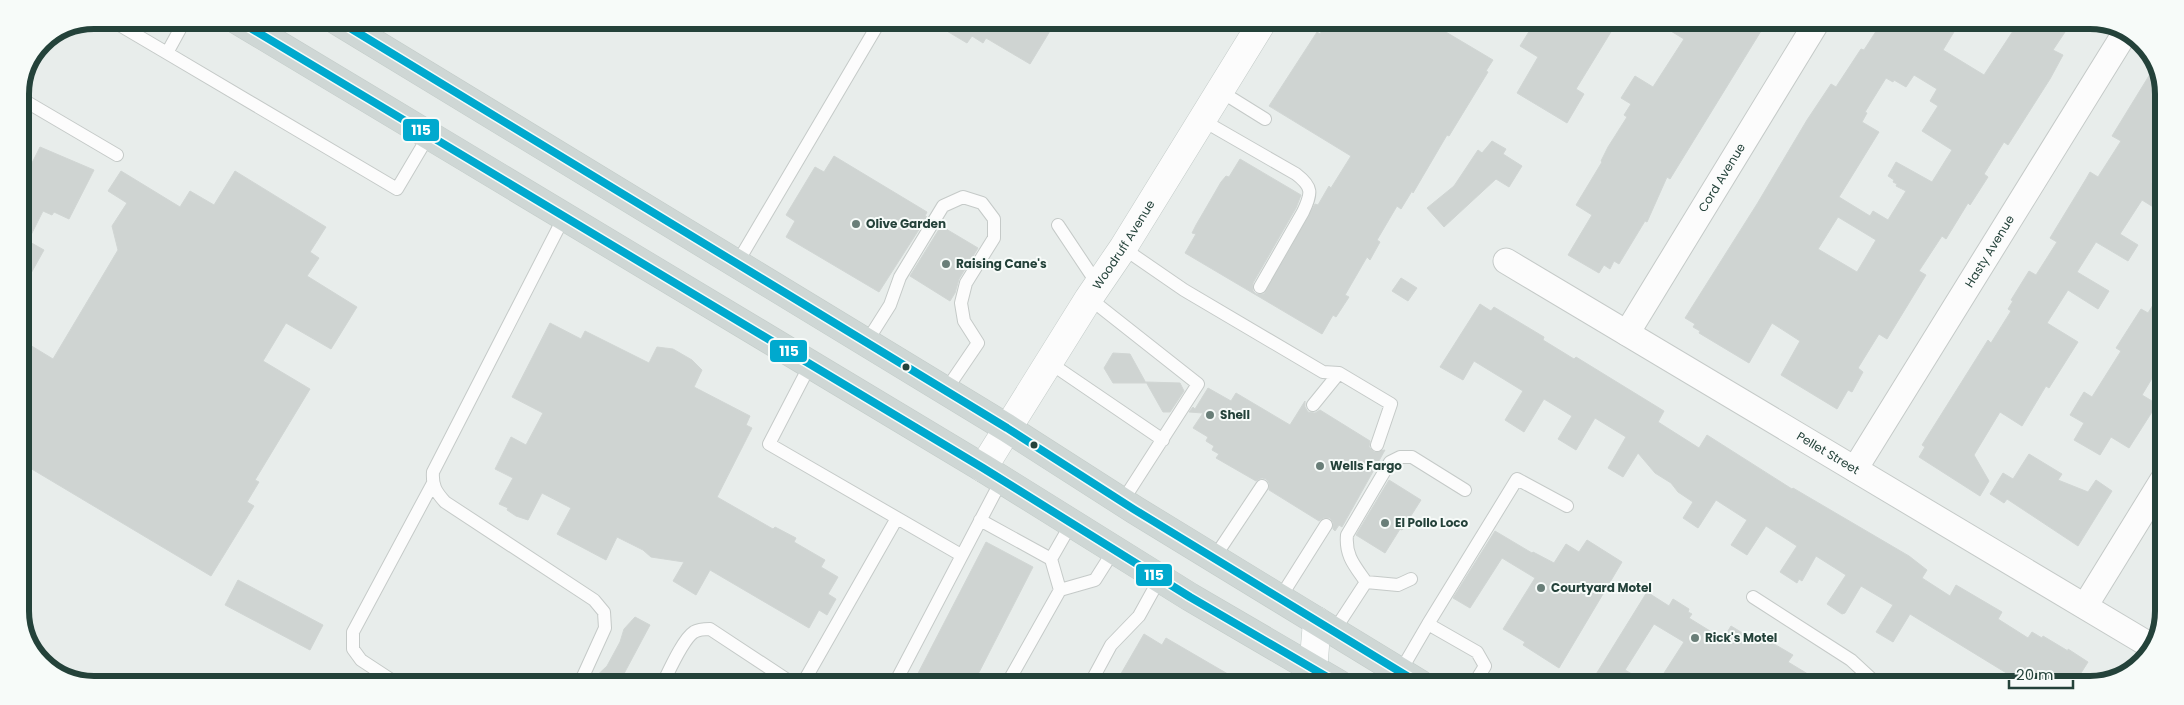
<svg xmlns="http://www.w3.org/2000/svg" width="2184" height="705" font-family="Poppins,sans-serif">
<rect width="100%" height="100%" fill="#e8edeb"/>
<path fill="#cfd4d2" stroke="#d1d6d4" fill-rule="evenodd" d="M 930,21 L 1056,21 L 1030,64 L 986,38 L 983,43 L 972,36 L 967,43 Z
M 1327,22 L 1429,22 L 1493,60 L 1486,71 L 1488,72 L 1449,136 L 1447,135 L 1413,193 L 1412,191 L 1401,209 L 1397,206 L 1377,240 L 1380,242 L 1370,260 L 1367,257 L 1345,295 L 1349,297 L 1336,317 L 1333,315 L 1322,334 L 1185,253 L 1196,234 L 1192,233 L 1196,225 L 1210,201 L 1221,182 L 1226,176 L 1229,177 L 1240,159 L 1301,195 L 1296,208 L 1253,283 L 1253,291 L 1256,294 L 1264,294 L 1315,204 L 1318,205 L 1329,186 L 1331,188 L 1351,156 L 1269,106 L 1317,32 L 1320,34 Z
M 1535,22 L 1617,22 L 1576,89 L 1584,94 L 1567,123 L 1517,93 L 1538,57 L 1520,46 Z
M 1656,22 L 1746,22 L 1761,31 L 1670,179 L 1667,177 L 1647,222 L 1645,221 L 1619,264 L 1614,261 L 1610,269 L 1604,265 L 1599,273 L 1568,255 L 1592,215 L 1576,205 L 1602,162 L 1601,161 L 1608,147 L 1627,117 L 1624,115 L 1631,104 L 1621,98 L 1635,76 L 1653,87 L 1684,39 Z
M 1882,22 L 1960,22 L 1943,50 L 1984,75 L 2019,22 L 2071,23 L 2053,50 L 2063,55 L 2050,79 L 2008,145 L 2004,142 L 1984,174 L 1988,177 L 1970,205 L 1968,203 L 1946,239 L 1942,236 L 1919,271 L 1926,275 L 1887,339 L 1879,334 L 1858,368 L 1863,372 L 1852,392 L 1848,390 L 1837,409 L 1781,375 L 1800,341 L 1772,323 L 1749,363 L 1699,333 L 1700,331 L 1693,327 L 1695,324 L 1685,318 L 1757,204 L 1807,120 L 1831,84 L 1836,87 L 1861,49 L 1864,50 ZM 1914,75 L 1937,89 L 1930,101 L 1938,106 L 1922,131 L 1952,150 L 1932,182 L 1896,162 L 1888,176 L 1894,180 L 1893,182 L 1897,184 L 1896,186 L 1906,191 L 1888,220 L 1873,211 L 1870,216 L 1839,197 L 1879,132 L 1862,122 L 1867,113 L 1865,112 L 1886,78 L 1893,82 L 1894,80 L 1906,87 ZM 1838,217 L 1876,240 L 1857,272 L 1818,249 Z
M 2155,66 L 2164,88 L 2163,163 L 2151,182 L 2163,190 L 2163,213 L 2142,200 L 2120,234 L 2138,245 L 2128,261 L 2096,242 L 2077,272 L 2109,291 L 2098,309 L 2068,290 L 2047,323 L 2078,342 L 2049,388 L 2046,386 L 2022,426 L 2000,412 L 1974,455 L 1989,481 L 1980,496 L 1919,457 L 1925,447 L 1922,445 L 1988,340 L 1991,343 L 2011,311 L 2008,309 L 2013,301 L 2011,300 L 2029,271 L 2036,275 L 2057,242 L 2050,238 L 2086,179 L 2090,172 L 2098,177 L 2121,141 L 2112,136 Z
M 1492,141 L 1506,149 L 1503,154 L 1522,166 L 1509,187 L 1496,179 L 1444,227 L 1427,208 L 1454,186 L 1478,150 L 1482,153 Z
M 40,147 L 94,170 L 69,219 L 54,212 L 52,215 L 43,211 L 28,241 L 44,250 L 20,293 L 20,172 L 26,175 Z
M 834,156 L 927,212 L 925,216 L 927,217 L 879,292 L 786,237 L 795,221 L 786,215 L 815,167 L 824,172 Z
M 121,171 L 180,207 L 190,191 L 214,205 L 235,171 L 326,227 L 310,252 L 319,258 L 307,276 L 357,307 L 331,349 L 286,323 L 263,361 L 310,389 L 255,480 L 259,482 L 247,502 L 254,506 L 211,576 L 20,462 L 20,339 L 53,359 L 118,250 L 112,226 L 127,203 L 108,191 Z
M 941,226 L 978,248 L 959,279 L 955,293 L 950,301 L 910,276 Z
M 1401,278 L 1417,288 L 1408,301 L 1392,291 Z
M 2163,289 L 2163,360 L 2142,395 L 2157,404 L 2129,448 L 2111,437 L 2100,455 L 2074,440 L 2084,423 L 2070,415 L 2084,392 L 2092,397 L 2121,351 L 2116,348 L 2141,309 L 2148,313 Z
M 1480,304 L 1491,311 L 1494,307 L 1544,337 L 1543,340 L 1574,359 L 1576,357 L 1664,411 L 1658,422 L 1699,448 L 1707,435 L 1792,489 L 1793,488 L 1909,556 L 1927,570 L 1922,578 L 1950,596 L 1956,585 L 2002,612 L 1998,619 L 2028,638 L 2032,632 L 2042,638 L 2043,636 L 2068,651 L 2068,649 L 2088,662 L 2081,673 L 2097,683 L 2091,685 L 2026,685 L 1910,614 L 1893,642 L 1876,632 L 1893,605 L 1861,586 L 1845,613 L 1842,614 L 1827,604 L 1846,575 L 1816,556 L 1802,581 L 1799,579 L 1797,583 L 1780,572 L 1797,546 L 1766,526 L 1747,555 L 1731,545 L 1747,520 L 1716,500 L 1698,528 L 1683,518 L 1693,502 L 1678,492 L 1671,483 L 1655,473 L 1638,453 L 1623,477 L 1608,468 L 1626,437 L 1595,418 L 1576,450 L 1558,439 L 1572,416 L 1544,399 L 1524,432 L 1505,420 L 1523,391 L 1474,361 L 1463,380 L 1440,367 Z
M 550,323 L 581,339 L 585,331 L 649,363 L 657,347 L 673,349 L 692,360 L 702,370 L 694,387 L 750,416 L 746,425 L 752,428 L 717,497 L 773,529 L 775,527 L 796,538 L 794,542 L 825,560 L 821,567 L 838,577 L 828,594 L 836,599 L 827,615 L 819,610 L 809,628 L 710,570 L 696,595 L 673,581 L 684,562 L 651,557 L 643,550 L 617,537 L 606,560 L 557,534 L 571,508 L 542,493 L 528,520 L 516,516 L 507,510 L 508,508 L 499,504 L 513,478 L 495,469 L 511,437 L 526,445 L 543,413 L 512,397 Z
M 1113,353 L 1130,354 L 1146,383 L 1113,383 L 1104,368 Z
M 1146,382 L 1180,383 L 1184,391 L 1170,412 L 1163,412 Z
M 1208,388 L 1231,401 L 1236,393 L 1290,425 L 1305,401 L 1305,407 L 1308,412 L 1315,413 L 1320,410 L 1370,441 L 1369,447 L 1374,452 L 1385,450 L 1342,527 L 1339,525 L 1335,531 L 1333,529 L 1333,522 L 1330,518 L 1323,518 L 1319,521 L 1269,490 L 1269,483 L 1266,479 L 1262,478 L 1256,481 L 1216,458 L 1219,454 L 1212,450 L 1214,446 L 1206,441 L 1208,437 L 1193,428 L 1203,413 L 1189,412 L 1193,407 L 1195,409 Z
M 2029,454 L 2062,474 L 2058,480 L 2088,492 L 2096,480 L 2112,491 L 2078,546 L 2007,499 L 2004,503 L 1990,494 L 2003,473 L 2013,479 Z
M 1389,480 L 1421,500 L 1402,530 L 1400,529 L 1385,553 L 1356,535 Z
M 1495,531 L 1532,553 L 1533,552 L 1554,563 L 1566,544 L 1579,552 L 1587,540 L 1622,562 L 1559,668 L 1523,645 L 1525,642 L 1503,629 L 1535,578 L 1502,558 L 1470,608 L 1453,598 Z
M 986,542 L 1033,567 L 973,684 L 913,683 Z
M 238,580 L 323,625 L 310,650 L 225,605 Z
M 1647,592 L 1669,606 L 1673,599 L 1689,609 L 1688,612 L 1692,614 L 1689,618 L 1723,639 L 1731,626 L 1754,640 L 1757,634 L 1793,655 L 1788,662 L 1826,685 L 1657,684 L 1684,642 L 1654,624 L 1625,670 L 1649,684 L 1590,684 Z
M 635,617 L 650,625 L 619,683 L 589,683 L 607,666 L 620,642 L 624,629 Z
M 1144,634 L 1162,645 L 1166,638 L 1245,684 L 1115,684 Z"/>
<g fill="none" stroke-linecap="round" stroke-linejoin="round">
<g stroke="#c5cac8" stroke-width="14">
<path id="lane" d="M 111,20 L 167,53
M 185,20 L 167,53 L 397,189 L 429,135
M 1220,91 L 1265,119
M 20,98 L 117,155
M 1202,120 L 1296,174 C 1313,187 1312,193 1303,212 L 1260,287
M 564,217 L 433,472 C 432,486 436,492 445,502 L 594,600 L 604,612 L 605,628 L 580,683
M 1058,225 L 1098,285
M 1123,248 L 1184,290 L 1323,372 L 1339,373 L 1391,404 L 1377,445
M 736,265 L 880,21
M 1089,298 L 1198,384 L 1122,502
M 866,343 L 890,305 L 900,277 L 943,206 L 963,197 L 982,203 L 994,219 L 994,238 L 966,283 L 961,303 L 964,321 L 978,343 L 946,390
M 1050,363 L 1163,440
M 810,365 L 769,444 L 961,555
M 1313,405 L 1339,373
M 980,520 L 1051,559 L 1071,524
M 1214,558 L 1262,486
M 1051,559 L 1060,590 L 1095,580 L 1114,550
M 1366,582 C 1355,566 1345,556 1347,535 L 1390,462 L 1400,457 L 1412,457 L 1465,490
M 1753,597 L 1851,660 L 1878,685
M 1280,598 L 1326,525
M 1428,624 L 1517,479 L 1567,506
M 1334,631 L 1366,582 L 1398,585 L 1411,579
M 1400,672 L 1428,624 L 1477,652 L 1485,666 L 1474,684
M 396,683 L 361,660 L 353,649 L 353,632 L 433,483
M 663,683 C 669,671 683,639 694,632 C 699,629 704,629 710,629 L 792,683
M 803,683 L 897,518
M 895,683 L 1001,481
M 1007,684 L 1060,590
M 1090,684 L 1111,645 L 1139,616 L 1160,578"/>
</g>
<g stroke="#c5cac8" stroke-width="27">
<g id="street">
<path id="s1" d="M 1506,261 L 2151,646"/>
<path id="s2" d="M 1627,333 L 1817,22"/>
<path id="s3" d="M 1855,469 L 2125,33"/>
<path d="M 2085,606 L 2162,481"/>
</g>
</g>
<g stroke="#c3cbc8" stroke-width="29">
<g id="secondary">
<path id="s4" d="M 983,468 L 1089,298 L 1123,248 L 1263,21"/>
<path d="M 1312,684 L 1317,621"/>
</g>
</g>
<g stroke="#c3ccc9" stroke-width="29">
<path id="primary" d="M 237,20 L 983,468 L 1190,597 L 1339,684
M 336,20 L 1007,428 L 1135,510 L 1420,684"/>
</g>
<use href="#lane" stroke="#fcfcfc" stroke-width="12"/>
<use href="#street" stroke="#fcfcfc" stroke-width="25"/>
<use href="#secondary" stroke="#fcfcfc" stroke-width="28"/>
<use href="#primary" stroke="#cfd7d5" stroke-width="28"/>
<g stroke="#f7fbf9" stroke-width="11">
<path id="bus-1" d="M 237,20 L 983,468 L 1190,597 L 1339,684
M 337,20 L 1007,428 L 1135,510 L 1420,684"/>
</g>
<use href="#bus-1" stroke="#00a9ce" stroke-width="8"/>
</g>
<g fill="#697e78" stroke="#f7fbf9" stroke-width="2">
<circle cx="856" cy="224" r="5"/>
<circle cx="946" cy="264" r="5"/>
<circle cx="1210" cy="415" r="5"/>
<circle cx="1320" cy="466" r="5"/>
<circle cx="1385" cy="523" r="5"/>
<circle cx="1541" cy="588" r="5"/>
<circle cx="1695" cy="638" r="5"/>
</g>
<g fill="#24423a" stroke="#f7fbf9" stroke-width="2">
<circle cx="906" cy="367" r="4.5"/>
<circle cx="1034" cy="445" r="4.5"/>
</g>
<g text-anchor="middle" stroke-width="4" stroke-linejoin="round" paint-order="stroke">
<g font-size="12" fill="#24423a" stroke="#f7fbf9">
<text dy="4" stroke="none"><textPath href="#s2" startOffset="182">Cord Avenue</textPath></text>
<text dy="4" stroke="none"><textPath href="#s4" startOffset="264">Woodruff Avenue</textPath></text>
<text dy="4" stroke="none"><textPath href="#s3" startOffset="256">Hasty Avenue</textPath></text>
<text dy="4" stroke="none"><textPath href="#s1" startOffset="375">Pellet Street</textPath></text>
</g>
<g font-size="12" font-weight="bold" fill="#24423a" stroke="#f7fbf9" text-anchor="start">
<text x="866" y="228">Olive Garden</text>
<text x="956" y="268">Raising Cane's</text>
<text x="1220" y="419">Shell</text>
<text x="1330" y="470">Wells Fargo</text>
<text x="1395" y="527">El Pollo Loco</text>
<text x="1551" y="592">Courtyard Motel</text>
<text x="1705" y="642">Rick's Motel</text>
</g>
</g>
<path d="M0 0H2184V705H0ZM94 29H2090A65 65 0 0 1 2155 94V611A65 65 0 0 1 2090 676H94A65 65 0 0 1 29 611V94A65 65 0 0 1 94 29Z" fill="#f7fbf9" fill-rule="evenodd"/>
<path fill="none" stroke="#24423a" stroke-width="6" d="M94 29H2090A65 65 0 0 1 2155 94V611A65 65 0 0 1 2090 676H94A65 65 0 0 1 29 611V94A65 65 0 0 1 94 29Z"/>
<g stroke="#f7fbf9" stroke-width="2">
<rect x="402" y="118" width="38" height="24" rx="5" fill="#00a9ce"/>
<rect x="769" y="339" width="39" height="24" rx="5" fill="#00a9ce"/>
<rect x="1135" y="563" width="38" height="24" rx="5" fill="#00a9ce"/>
</g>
<g font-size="14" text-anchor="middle" font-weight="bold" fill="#fff">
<text x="421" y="135">115</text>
<text x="789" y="356">115</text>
<text x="1154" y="580">115</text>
</g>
<path d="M2009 680v8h64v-8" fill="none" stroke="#24423a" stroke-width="2.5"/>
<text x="2016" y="680" font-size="15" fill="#24423a" stroke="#f7fbf9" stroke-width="4" paint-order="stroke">20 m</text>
</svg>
